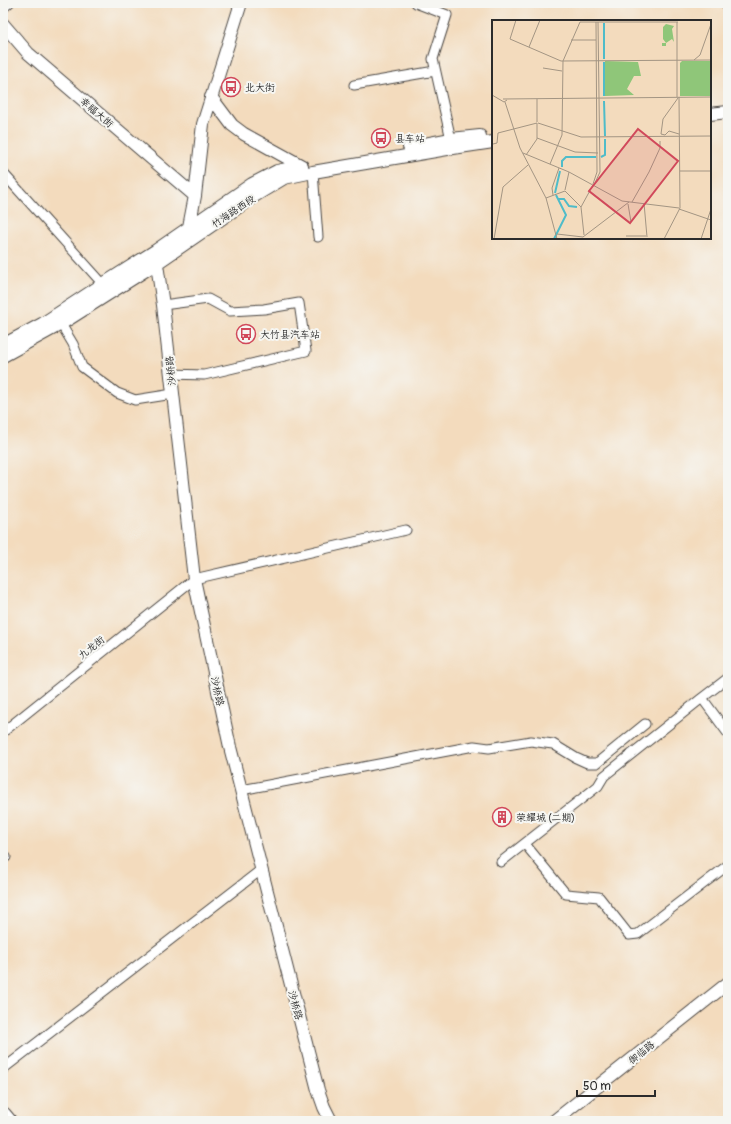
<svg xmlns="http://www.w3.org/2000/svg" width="731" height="1124" font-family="Pangolin,'LXGW WenKai TC',sans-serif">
<rect width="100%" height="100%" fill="#f6f6f2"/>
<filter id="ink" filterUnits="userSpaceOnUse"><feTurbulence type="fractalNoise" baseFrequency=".025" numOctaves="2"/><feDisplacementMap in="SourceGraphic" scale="8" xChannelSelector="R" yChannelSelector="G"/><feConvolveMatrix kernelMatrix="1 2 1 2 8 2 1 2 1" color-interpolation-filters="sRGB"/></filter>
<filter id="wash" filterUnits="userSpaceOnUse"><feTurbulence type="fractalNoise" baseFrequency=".012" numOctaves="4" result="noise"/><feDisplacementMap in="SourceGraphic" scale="16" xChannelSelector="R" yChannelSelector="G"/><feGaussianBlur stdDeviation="0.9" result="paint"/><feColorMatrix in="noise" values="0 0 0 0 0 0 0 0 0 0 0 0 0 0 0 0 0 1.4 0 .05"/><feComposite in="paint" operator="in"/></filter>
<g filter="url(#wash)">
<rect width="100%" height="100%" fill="#f3dbbd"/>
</g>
<g filter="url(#ink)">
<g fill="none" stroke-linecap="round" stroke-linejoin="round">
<g stroke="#494541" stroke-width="11">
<path id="minor" d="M 416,3 L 447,15 L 433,59 L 452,144
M 3,8 L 9,3
M 354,85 L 435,71
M 313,172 L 318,237
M 3,173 L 103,284
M 163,305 L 208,299 L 230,311 L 264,309 L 299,303 L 306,351 L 204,375 L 171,374
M 61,324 L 73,344 L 82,367 L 117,393 L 135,400 L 173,394
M 3,732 L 194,579 L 406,530
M 727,732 L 702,698 L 728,678
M 241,790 L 474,746 L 489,748 L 531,741 L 545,743 L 553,744 L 576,758 L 587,763 L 597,763 L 645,724
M 525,844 L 566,894 L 599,897 L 629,935 L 638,934 L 728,865
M 3,853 L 6,857
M 501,862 L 598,786 L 604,776 L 702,698
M 3,1069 L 262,869"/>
</g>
<g stroke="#494541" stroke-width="14">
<path id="tertiary" d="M 728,3 L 728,4
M 3,24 L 28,53 L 195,196
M 211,97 L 232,125 L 244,134 L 302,166
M 710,114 L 728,112
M 409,147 L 451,139 L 480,136
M 188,232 L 195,196 L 203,124 L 241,3
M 155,251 L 163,305 L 194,579 L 230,747 L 318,1090 L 324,1107 L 331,1121
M 3,345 L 42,324 L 103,284 L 155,251 L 252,184 L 277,171 L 297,167
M 3,356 L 61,324 L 157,263 L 256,195 L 284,178 L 313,172 L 453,148 L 493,142
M 554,1121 L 728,983"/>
</g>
<g stroke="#494541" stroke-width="18">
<path id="trunk" d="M 3,1115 L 8,1121"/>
</g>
<use href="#minor" stroke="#fff" stroke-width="9"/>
<use href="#tertiary" stroke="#fff" stroke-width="12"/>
<use href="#trunk" stroke="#fff" stroke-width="16"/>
</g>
</g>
<defs>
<g id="bus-ring" transform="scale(1)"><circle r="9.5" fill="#f6f6f2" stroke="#d1495b" stroke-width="1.5"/><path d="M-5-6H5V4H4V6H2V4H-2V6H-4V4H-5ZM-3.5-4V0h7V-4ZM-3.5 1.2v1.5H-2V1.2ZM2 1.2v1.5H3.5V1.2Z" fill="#d1495b"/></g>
<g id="building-ring" transform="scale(1)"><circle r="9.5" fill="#f6f6f2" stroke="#d1495b" stroke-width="1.5"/><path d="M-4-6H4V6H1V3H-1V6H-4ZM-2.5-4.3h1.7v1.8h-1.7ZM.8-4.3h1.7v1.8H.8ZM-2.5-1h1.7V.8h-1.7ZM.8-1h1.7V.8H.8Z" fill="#d1495b"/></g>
</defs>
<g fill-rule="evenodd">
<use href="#bus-ring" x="231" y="87"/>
<use href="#bus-ring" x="381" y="138"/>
<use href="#bus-ring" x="246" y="334"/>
<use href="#building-ring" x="502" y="817"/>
</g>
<g text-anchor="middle" stroke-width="4" stroke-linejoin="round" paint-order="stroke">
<g font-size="10" fill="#2b2b2b" stroke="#f6f6f2" text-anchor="start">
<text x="245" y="91">北大街</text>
<text x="395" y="142">县车站</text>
<text x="260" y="338">大竹县汽车站</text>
<text x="516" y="821">荣耀城 (二期)</text>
</g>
<g font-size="10" fill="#2b2b2b" stroke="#f6f6f2">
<text transform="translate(97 112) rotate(41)" y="4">幸福大街</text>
<text transform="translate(233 211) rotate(-34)" y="4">竹海路西段</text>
<text transform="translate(170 371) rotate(-96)" y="4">沙桥路</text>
<text transform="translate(91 647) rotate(-39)" y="4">九龙街</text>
<text transform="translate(218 691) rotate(78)" y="4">沙桥路</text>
<text transform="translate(296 1005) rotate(75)" y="4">沙桥路</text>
<text transform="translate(641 1052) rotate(-39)" y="4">御临路</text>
</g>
</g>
<g transform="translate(492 20)">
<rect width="219" height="219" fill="#f3dbbd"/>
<path d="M 174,4 L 182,6 L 180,9 L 182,22 L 180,19 L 174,23 L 174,26 L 170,26 L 170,23 L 174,23 L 171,19 L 171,7 ZM 113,41 L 146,42 L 149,56 L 142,56 L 135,69 L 142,75 L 113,76 ZM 190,41 L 219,41 L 219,76 L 188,76 L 188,43 Z" fill="#8fc679"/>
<path fill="none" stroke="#4fbcc9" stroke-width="2" d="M 112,3 L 112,39M 112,42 L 112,76M 112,81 L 113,116M 109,137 L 113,135 L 113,119M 70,147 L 70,141 L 74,137 L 104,137M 63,173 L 68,151M 66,179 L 72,179 L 77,186 L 85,187M 62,219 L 74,195 L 64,175"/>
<path fill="none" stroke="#a39583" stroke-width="1" d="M 24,0 L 18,19 L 69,41 L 219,40M 185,2 L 185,77M 79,20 L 104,20M 37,27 L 48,0M 202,40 L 208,35 L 219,4M 51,48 L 70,51M 0,75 L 12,82 L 15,80M 186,78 L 171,99 L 169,114 L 173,115 L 177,111 L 187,114M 11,79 L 219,77M 45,79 L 45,102M 13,82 L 28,128 L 54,178 L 65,219M 46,103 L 89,117 L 219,116M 45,118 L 83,132 L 106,133M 1,124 L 5,123 L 6,113 L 45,103M 31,133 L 77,152 L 130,181 L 187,188M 34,135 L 45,119 L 45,103M 58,144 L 70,115 L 71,41 L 88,2 L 186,2M 188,151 L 219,151M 101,164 L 105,152 L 104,2M 102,165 L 108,152 L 106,2M 73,170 L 77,152M 73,171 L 89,187M 61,175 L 60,168 L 67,148M 54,178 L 73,171M 140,182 L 157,152 L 168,128 L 168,121M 152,183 L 155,217M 136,184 L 139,202M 187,189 L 219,200M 65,214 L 91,217M 92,215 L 89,187 L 101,165M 134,216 L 154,216M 91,217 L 137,182M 2,219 L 11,167 L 36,145M 172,219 L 188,188 L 187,77M 209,219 L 219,189"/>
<path fill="#d1495b" fill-opacity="0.15" stroke="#d1495b" stroke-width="2" d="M 146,109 L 186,141 L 138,203 L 97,171 Z"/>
<rect width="219" height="219" fill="none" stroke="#2b2b2b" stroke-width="2"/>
</g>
<rect width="731" height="1124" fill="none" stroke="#f6f6f2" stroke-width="16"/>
<path d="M577 1090v6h78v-6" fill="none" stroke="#2b2b2b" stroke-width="2"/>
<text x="583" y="1090" font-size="12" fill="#2b2b2b" stroke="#f6f6f2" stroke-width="3" paint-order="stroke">50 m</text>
</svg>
